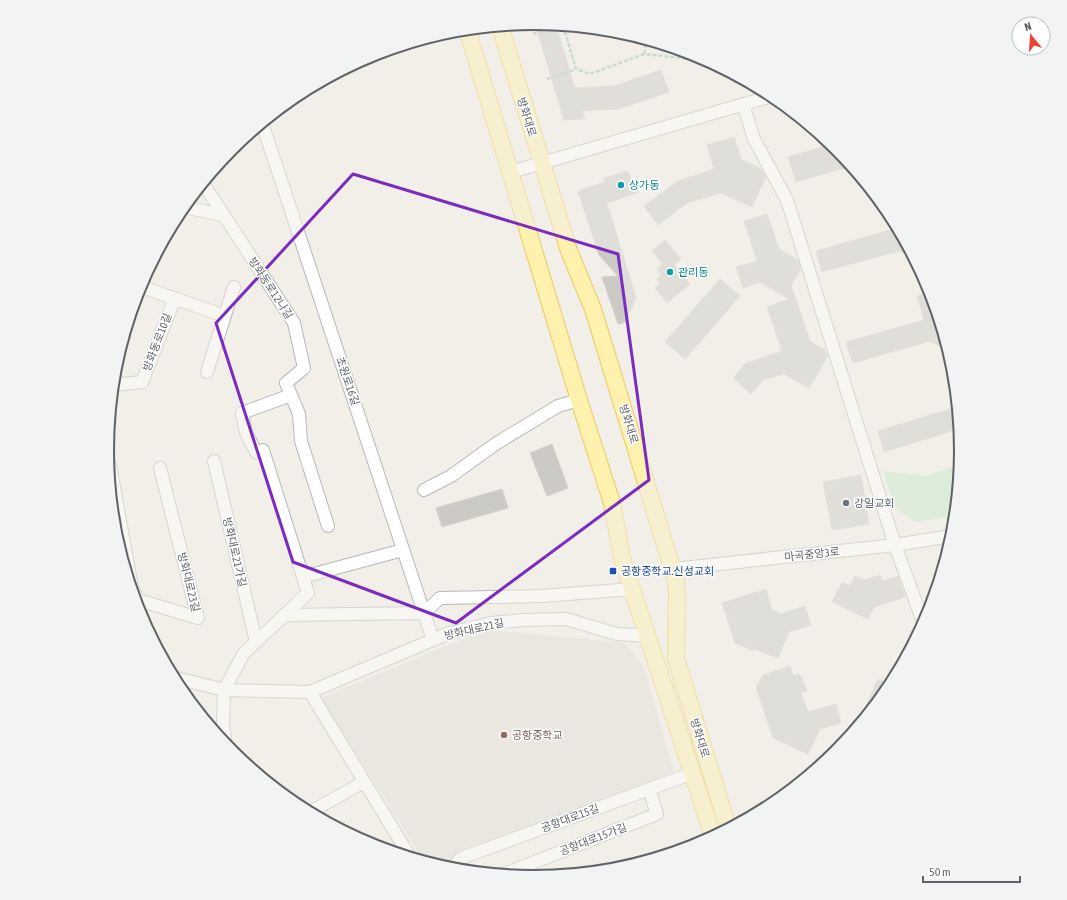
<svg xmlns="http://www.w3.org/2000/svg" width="1067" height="900" font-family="'Asap Condensed','Noto Sans KR',sans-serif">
<rect width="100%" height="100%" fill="#f1efe8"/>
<path fill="#e1ded6" d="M 490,630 L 625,643 L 644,667 L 674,772 L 460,850 L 446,867 L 424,861 L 321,698 L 455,642 Z"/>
<path fill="#c5e8c5" d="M 959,465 L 954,516 L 915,522 L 895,507 L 883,471 L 926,476 Z"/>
<path fill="#cccac5" stroke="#d6d1c6" d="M 535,23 L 556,25 L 575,88 L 614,86 L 661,70 L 669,92 L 618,109 L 582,111 L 585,119 L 564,120 Z
M 734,137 L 741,159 L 761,169 L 766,177 L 752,207 L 721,193 L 687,203 L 658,225 L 644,206 L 678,181 L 714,169 L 707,145 Z
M 831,144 L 851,166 L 796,182 L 788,157 Z
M 627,171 L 639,192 L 607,203 L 636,298 L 626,322 L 618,324 L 602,277 L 618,276 L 599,255 L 578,191 L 605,182 L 604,178 Z
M 767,214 L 779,249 L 798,260 L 801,269 L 791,285 L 810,341 L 826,351 L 828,356 L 809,388 L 784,374 L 763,380 L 751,394 L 733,378 L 746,363 L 782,351 L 767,307 L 789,299 L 760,282 L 743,288 L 736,267 L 757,261 L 744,221 Z
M 897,228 L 913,258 L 899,251 L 822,272 L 816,251 Z
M 665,240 L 681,259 L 674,265 L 690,284 L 667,303 L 655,288 L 660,284 L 656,280 L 662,275 L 657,269 L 663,264 L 652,251 Z
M 720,279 L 740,296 L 685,359 L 665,342 Z
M 930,292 L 947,350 L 930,341 L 853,363 L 846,342 L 924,320 L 917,296 Z
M 956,407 L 959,434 L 952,431 L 884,452 L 878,431 Z
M 552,444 L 568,488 L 547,496 L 530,453 Z
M 861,475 L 869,524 L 832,530 L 823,482 Z
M 502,489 L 508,508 L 442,527 L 436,508 Z
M 880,575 L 882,581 L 898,576 L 905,597 L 874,607 L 868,619 L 832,602 L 842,582 L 850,586 L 855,576 L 865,580 Z
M 766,589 L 772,610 L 781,614 L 805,606 L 811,625 L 789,632 L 778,658 L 754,649 L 753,651 L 735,643 L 722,603 Z
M 790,666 L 793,676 L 800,674 L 807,691 L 801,693 L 808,712 L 836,704 L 841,723 L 820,729 L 808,754 L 773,738 L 756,687 L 763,675 Z
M 878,679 L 890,685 L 865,716 L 862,715 Z"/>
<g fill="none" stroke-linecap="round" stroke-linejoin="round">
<g stroke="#b5b8bc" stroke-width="14">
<path id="minor" d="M 743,104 L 754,139 L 787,200 L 895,545 L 923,622
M 262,123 L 433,640
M 511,172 L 772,96
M 203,183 L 294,323 L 304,368 L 286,383 L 299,414 L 301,441 L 328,526
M 183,207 L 223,215
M 139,286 L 225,316
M 207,372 L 234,287
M 113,385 L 142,382 L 175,298
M 256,452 L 246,433 L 242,413 L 291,395
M 214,461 L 256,642
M 110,465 L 132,587 L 138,600 L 198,618 L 160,468
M 424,490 L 451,476 L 497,443 L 558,406 L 579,400
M 673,569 L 895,545 L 951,536
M 303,577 L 403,550
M 284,615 L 424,613 L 440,598 L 542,596 L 632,589
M 173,677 L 224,690 L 310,692 L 449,633 L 491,623 L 523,620 L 566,619 L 617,634 L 647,636
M 310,692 L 410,857
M 226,745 L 223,724 L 224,690 L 244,653 L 308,593 L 263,450
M 310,812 L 364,782
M 451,869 L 461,858 L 693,773
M 504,874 L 657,814 L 649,789"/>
</g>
<g stroke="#f2c960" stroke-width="18">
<path id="major" d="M 500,26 L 569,251 L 593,309 L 676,581 L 677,593 L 676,658 L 728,828
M 467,29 L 579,400 L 612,503 L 622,558 L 632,589 L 713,836"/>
</g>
<path stroke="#9cc7a9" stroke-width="2.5" stroke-dasharray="4 2" stroke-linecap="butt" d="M 563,26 L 576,69 L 590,74 L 644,54 L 708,61
M 533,34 L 558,25
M 644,54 L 647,40
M 547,79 L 576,69"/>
<use href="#minor" stroke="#fff" stroke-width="12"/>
<use href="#major" stroke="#fff2af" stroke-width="16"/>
</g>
<path d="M0 0H1067V900H0ZM 353,174 L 618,254 L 649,480 L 456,623 L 293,562 L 216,323 Z" fill="#f1efe8" fill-opacity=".55" fill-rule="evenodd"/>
<path fill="none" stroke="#7b2cbf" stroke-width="3" stroke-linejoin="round" d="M 353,174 L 618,254 L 649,480 L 456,623 L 293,562 L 216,323 Z"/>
<g fill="#0f9aa8" stroke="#fff" stroke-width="1.5">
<circle cx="621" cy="185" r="4"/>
<circle cx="670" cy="272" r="4"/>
</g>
<circle fill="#6b7280" stroke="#fff" stroke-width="1.5" cx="846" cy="503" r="4"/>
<rect fill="#1a4fb4" stroke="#fff" stroke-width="1.5" x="609" y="567" width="8" height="8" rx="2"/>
<circle fill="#8d6e63" stroke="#fff" stroke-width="1.5" cx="504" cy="735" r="4"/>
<g text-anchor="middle" stroke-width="3" stroke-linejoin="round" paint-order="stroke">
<g font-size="11" fill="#5f6368" stroke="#fff">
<text transform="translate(527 117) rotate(73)" y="4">방화대로</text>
<text transform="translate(271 288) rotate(57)" y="4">방화동로12나길</text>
<text transform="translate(157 342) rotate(-69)" y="4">방화동로10길</text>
<text transform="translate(348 381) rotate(71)" y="4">초원로16길</text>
<text transform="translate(629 424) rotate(73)" y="4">방화대로</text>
<text transform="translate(235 552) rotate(77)" y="4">방화대로21가길</text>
<text transform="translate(812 554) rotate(-6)" y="4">마곡중앙3로</text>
<text transform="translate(189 582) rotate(76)" y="4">방화대로23길</text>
<text transform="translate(474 629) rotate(-13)" y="4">방화대로21길</text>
<text transform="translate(700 738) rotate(73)" y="4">방화대로</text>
<text transform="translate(570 818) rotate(-20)" y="4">공항대로15길</text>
<text transform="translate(593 839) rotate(-21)" y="4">공항대로15가길</text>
</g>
<g font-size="11" fill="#0d838f" stroke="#fff" text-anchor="start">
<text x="629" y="189">상가동</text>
<text x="678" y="276">관리동</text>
</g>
<g font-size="11" fill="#5b616d" stroke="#fff" text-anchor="start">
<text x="854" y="507">강일교회</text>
</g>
<g font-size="11" fill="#164399" stroke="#fff" text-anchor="start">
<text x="621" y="575">공항중학교.신성교회</text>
</g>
<g font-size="11" fill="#785e54" stroke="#fff" text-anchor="start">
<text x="512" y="739">공항중학교</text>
</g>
</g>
<path d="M0 0H1067V900H0ZM114 450a420 420 0 1 1 840 0a420 420 0 1 1-840 0Z" fill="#f2f3f3" fill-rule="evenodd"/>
<path fill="none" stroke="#5f6368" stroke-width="2" d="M114 450a420 420 0 1 1 840 0a420 420 0 1 1-840 0Z"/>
<g transform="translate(1031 36) rotate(342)"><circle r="19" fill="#ffffff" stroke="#bfc1c3"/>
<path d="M0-3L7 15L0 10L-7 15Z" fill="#ea4335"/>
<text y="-6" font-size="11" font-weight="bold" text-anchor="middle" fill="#5f6368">N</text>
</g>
<path d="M923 876v6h97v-6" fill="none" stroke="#5f6368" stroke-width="2"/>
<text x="929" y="876" font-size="12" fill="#5f6368" stroke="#ffffff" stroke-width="3" paint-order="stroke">50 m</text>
</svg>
